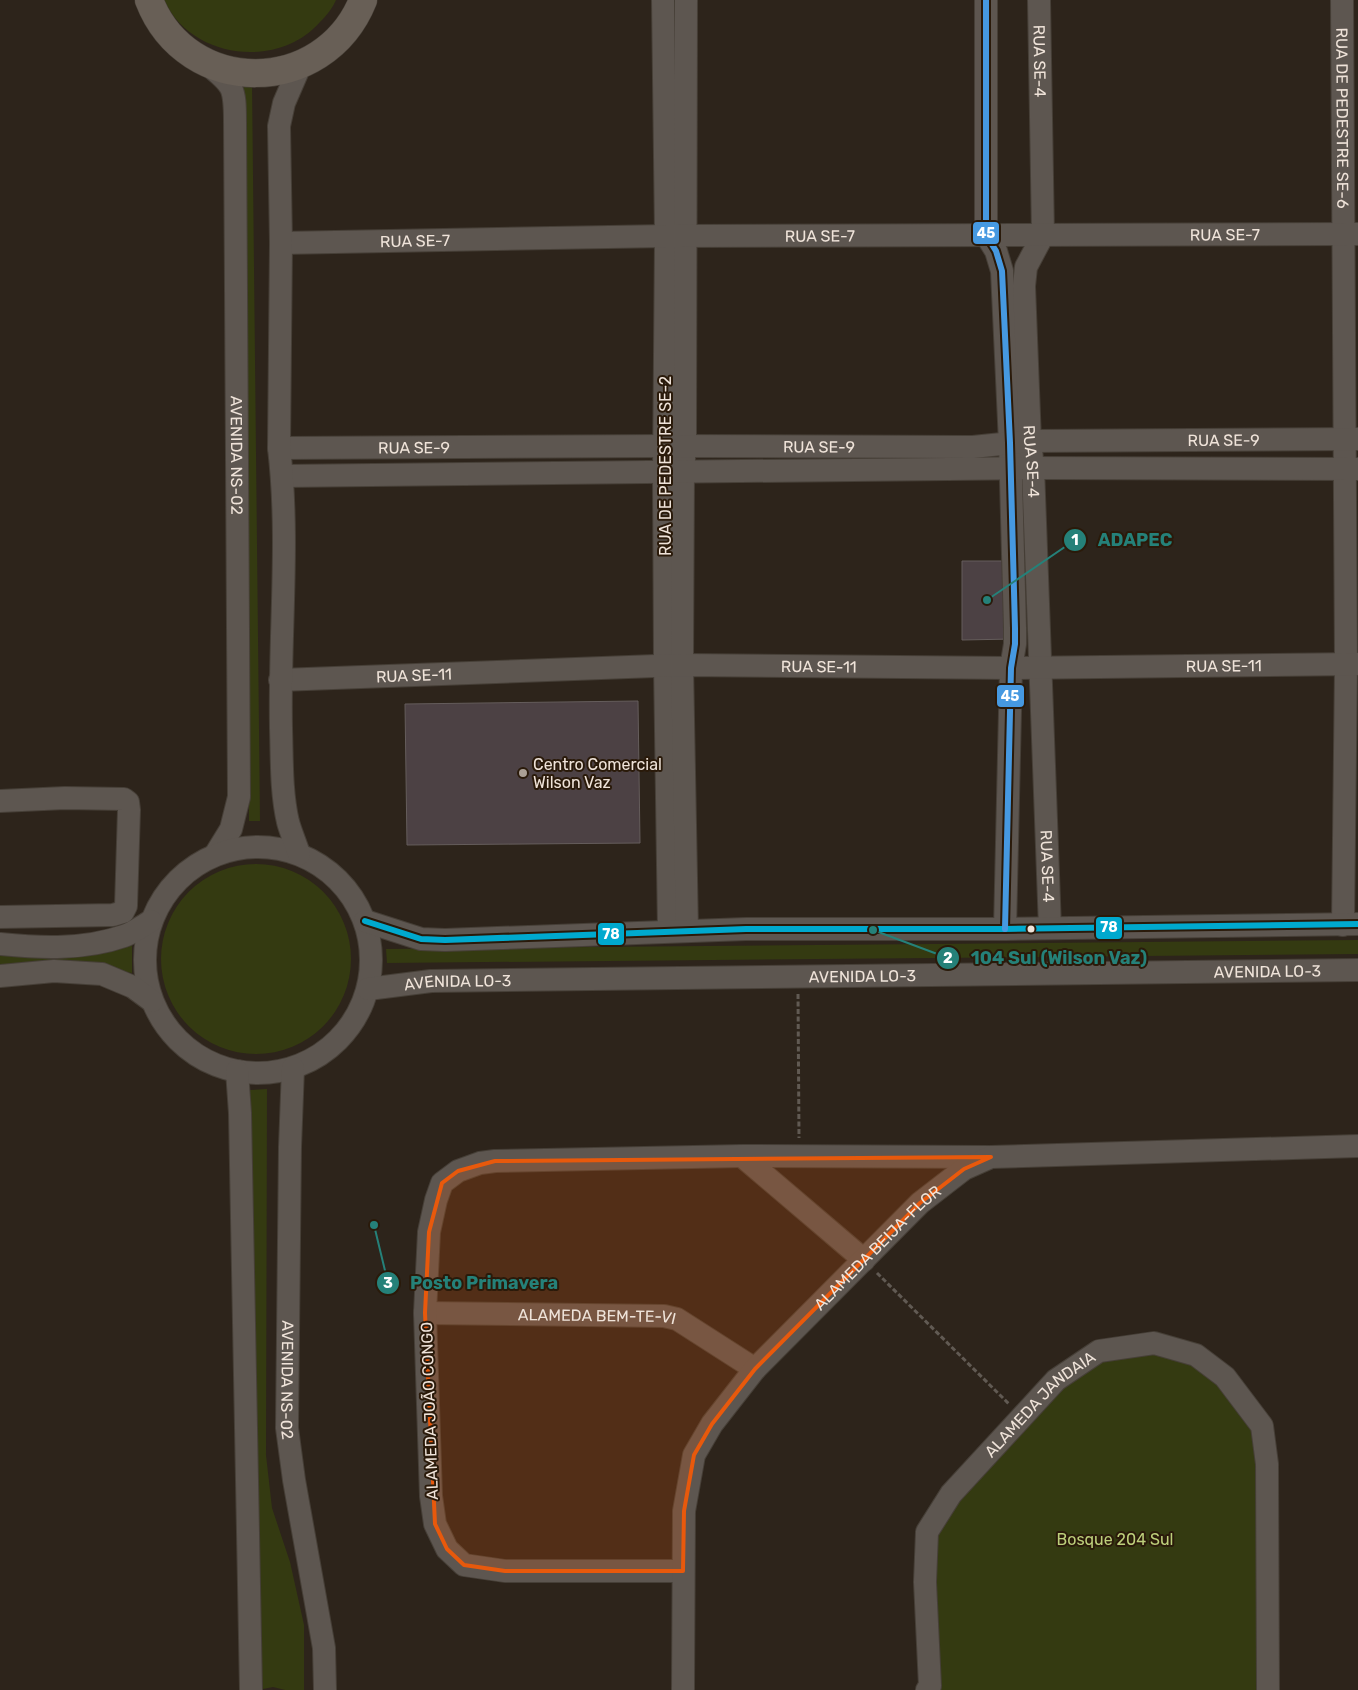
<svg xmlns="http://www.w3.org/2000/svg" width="1358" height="1690" font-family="Rubik,sans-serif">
<rect width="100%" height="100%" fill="#2d241b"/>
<path fill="#343a11" d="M 164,0 L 336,0 C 332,9 327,15 320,22 C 278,70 191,59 164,0 Z
M 241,83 L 252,83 L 260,821 L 249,821 Z
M161 959a95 95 0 1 1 190 0a95 95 0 1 1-190 0Z
M 1358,940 L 1358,954 L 387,963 L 386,949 Z
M 132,943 L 132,973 L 85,964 L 0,966 L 0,952 Z
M 267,1089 L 266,1455 L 272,1508 L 290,1562 L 304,1625 L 304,1690 L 285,1690 L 273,1687 L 258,1690 L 250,1090 Z
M 1099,1351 L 1196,1355 L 1262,1426 L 1268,1690 L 927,1690 L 927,1532 Z"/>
<path fill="#4c4144" stroke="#655d5c" d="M 962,561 L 1009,561 L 1013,639 L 962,640 Z
M 638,701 L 640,843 L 407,845 L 405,704 Z"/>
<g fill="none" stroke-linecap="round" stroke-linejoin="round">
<g stroke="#463f37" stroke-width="24">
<g id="minor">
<path d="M 663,0 L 666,236 L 664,473 L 665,665 L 669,931"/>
<path d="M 686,0 L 685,446 L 683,471 L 682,665 L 687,931"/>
<path d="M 986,0 L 986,235 L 996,251 L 1002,271 L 1010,443 L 1015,628 L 1015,644 L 1011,668 L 1005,929"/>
<path id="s1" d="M 1039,0 L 1043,235 L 1026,267 L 1024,286 L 1030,441 L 1033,468 L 1050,928"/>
<path id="s2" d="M 1342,0 L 1346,665 L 1343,925"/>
<path id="s3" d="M 207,64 C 234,85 235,88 235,122 L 239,797 L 231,829 L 215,855"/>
<path id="s4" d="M 281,243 L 666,236 L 1358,234"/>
<path id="s5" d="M 279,448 L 664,446 L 973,447 L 1030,441 L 1358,439"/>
<path d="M 282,476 L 1033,468 L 1358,469"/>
<path id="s6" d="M 280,680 L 682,665 L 1011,668 L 1358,664"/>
<path d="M 0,801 L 65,798 L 124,799 L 128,802 L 129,810 L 126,906 L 123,912 L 113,915 L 0,917"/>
<circle cx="258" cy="960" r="113"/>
<path d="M 299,854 C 296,844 291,833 288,822 C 281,792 282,759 281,728 C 279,635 290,541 279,448 L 281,243 L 279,126 L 284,103 L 300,66"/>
<path d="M 365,921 L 421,939 L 445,940 L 746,929 L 1005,929 L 1358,924"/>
<path d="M 0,944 C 41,948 84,950 124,936 C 133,933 142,926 151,921"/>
<path d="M 0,976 L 54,971 L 102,974 L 133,987 L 152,1001"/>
<path id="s7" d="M 368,989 L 431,981 L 1358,970"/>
<path id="s8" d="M 293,1068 L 290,1147 L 287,1428 L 294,1480 L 324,1648 L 325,1690"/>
<path d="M 237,1071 L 240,1113 L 251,1690"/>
<path d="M 742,1156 L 864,1260"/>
<path id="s9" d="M 425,1313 L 664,1316 L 677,1319 L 755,1369"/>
<path d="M 683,1571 L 505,1571 L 464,1565 L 447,1549 L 435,1524 L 431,1496 L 425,1313 L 429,1232 L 436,1200 L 442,1183 L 458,1171 L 480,1163 L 495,1161 L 742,1156 L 991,1157"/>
<path id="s10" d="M 683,1690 L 684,1511 L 694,1455 L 712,1424 L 755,1369 L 920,1203 L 964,1169 L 991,1157 L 1358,1146"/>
<path id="s11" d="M 927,1690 L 930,1686 L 925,1582 L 927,1532 L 951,1494 L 1056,1380 L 1099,1351 L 1154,1343 L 1196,1355 L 1225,1377 L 1262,1426 L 1267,1464 L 1268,1690"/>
</g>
</g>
<g stroke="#463f37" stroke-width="29">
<path id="major" d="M 149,0 C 187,98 324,97 363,0"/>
</g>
<path stroke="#615a53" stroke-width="3" stroke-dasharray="5 2.5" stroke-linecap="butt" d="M 798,994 L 799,1138
M 877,1273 L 1009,1404"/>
<use href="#minor" stroke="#5d5650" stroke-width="22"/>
<use href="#major" stroke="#685f56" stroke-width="28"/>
<g stroke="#2a1a0a" stroke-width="10">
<path id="bus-1" d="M 365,921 L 421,939 L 445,940 L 746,929 L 1005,929 L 1358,924"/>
</g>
<g stroke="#2a1a0a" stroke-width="10">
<path id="bus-2" d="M 986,0 L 986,235 L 996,251 L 1002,271 L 1010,443 L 1015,628 L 1015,644 L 1011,668 L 1005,929"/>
</g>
<use href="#bus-1" stroke="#00a9ce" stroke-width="6"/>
<use href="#bus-2" stroke="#4699e1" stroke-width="6"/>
</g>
<path fill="#e8590c" fill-opacity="0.2" stroke="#e8590c" stroke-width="4" stroke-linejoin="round" d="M 991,1157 L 964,1169 L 920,1203 L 755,1369 L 712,1424 L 694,1455 L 684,1511 L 683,1571 L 505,1571 L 464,1565 L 447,1549 L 435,1524 L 425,1313 L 429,1232 L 442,1183 L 458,1171 L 495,1161 Z"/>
<circle fill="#aba096" stroke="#2a1a0a" stroke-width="2" cx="523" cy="773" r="5"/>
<circle fill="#efe3d9" stroke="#2a1a0a" stroke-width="2" cx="1031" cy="929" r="4.5"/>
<g text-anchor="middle" stroke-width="4" stroke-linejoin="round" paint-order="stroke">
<g font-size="16" fill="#efe3d9" stroke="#2a1a0a">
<text dy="6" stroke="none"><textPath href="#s1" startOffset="61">RUA SE-4</textPath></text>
<text dy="6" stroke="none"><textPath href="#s2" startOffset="118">RUA DE PEDESTRE SE-6</textPath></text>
<text dy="6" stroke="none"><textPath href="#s4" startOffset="944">RUA SE-7</textPath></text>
<text dy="6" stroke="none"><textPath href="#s4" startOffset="539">RUA SE-7</textPath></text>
<text dy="6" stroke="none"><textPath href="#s4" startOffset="134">RUA SE-7</textPath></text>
<text dy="6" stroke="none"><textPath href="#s5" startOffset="945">RUA SE-9</textPath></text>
<text dy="6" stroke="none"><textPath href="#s5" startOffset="540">RUA SE-9</textPath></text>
<text dy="6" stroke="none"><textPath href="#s5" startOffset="135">RUA SE-9</textPath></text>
<text dy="6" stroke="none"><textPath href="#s3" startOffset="402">AVENIDA NS-02</textPath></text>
<text dy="6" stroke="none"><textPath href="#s1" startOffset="466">RUA SE-4</textPath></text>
<text transform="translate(665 466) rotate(-90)" y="6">RUA DE PEDESTRE SE-2</text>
<text dy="6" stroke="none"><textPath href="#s6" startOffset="539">RUA SE-11</textPath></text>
<text dy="6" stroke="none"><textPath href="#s6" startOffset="944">RUA SE-11</textPath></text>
<text dy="6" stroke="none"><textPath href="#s6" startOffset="134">RUA SE-11</textPath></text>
<text dy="6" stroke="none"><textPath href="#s1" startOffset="871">RUA SE-4</textPath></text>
<text dy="6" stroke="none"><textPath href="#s7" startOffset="900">AVENIDA LO-3</textPath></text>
<text dy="6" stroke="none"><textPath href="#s7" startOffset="495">AVENIDA LO-3</textPath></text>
<text dy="6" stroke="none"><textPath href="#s7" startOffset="90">AVENIDA LO-3</textPath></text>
<text dy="6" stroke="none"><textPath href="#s10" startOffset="514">ALAMEDA BEIJA-FLOR</textPath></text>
<text dy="6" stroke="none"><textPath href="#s9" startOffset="172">ALAMEDA BEM-TE-VI</textPath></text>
<text dy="6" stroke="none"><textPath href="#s8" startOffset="312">AVENIDA NS-02</textPath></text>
<text dy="6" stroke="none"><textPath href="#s11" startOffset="331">ALAMEDA JANDAIA</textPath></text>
<text transform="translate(429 1411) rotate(-92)" y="6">ALAMEDA JOÃO CONGO</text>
</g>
<g font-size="16" fill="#efe3d9" stroke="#2a1a0a" text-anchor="start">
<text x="533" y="770">Centro Comercial<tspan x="533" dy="18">Wilson Vaz</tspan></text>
</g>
<g font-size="16" fill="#bdcf7b" stroke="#2a1a0a">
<text x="1115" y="1545">Bosque 204 Sul</text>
</g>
</g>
<path fill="none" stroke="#258179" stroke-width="2" d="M987 600L1075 540M873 930L948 958M374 1225L388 1283"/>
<g fill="#258179" stroke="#2a1a0a" stroke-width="2">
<circle cx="987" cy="600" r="5"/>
<circle cx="873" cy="930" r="5"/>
<circle cx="374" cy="1225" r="5"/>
<circle cx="1075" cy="540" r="12"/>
<circle cx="948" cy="958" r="12"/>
<circle cx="388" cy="1283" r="12"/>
</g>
<g font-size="15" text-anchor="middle" font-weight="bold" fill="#fff">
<text x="1075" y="545">1</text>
<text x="948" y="963">2</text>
<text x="388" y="1288">3</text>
</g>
<g font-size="18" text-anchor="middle" font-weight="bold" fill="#258179" stroke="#2a1a0a" stroke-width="4" stroke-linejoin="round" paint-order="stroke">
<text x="1135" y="546">ADAPEC</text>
<text x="1059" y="964">104 Sul (Wilson Vaz)</text>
<text x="484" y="1289">Posto Primavera</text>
</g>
<g stroke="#2a1a0a" stroke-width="2">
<rect x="972" y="221" width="28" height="24" rx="5" fill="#4699e1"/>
<rect x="996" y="684" width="29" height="24" rx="5" fill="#4699e1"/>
<rect x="1095" y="916" width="28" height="24" rx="5" fill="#00a9ce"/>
<rect x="597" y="922" width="28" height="24" rx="5" fill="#00a9ce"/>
</g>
<g font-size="14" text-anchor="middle" font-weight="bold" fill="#fff">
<text x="986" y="238">45</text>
<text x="1010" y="701">45</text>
<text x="1109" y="932">78</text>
<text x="611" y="939">78</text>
</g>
</svg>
